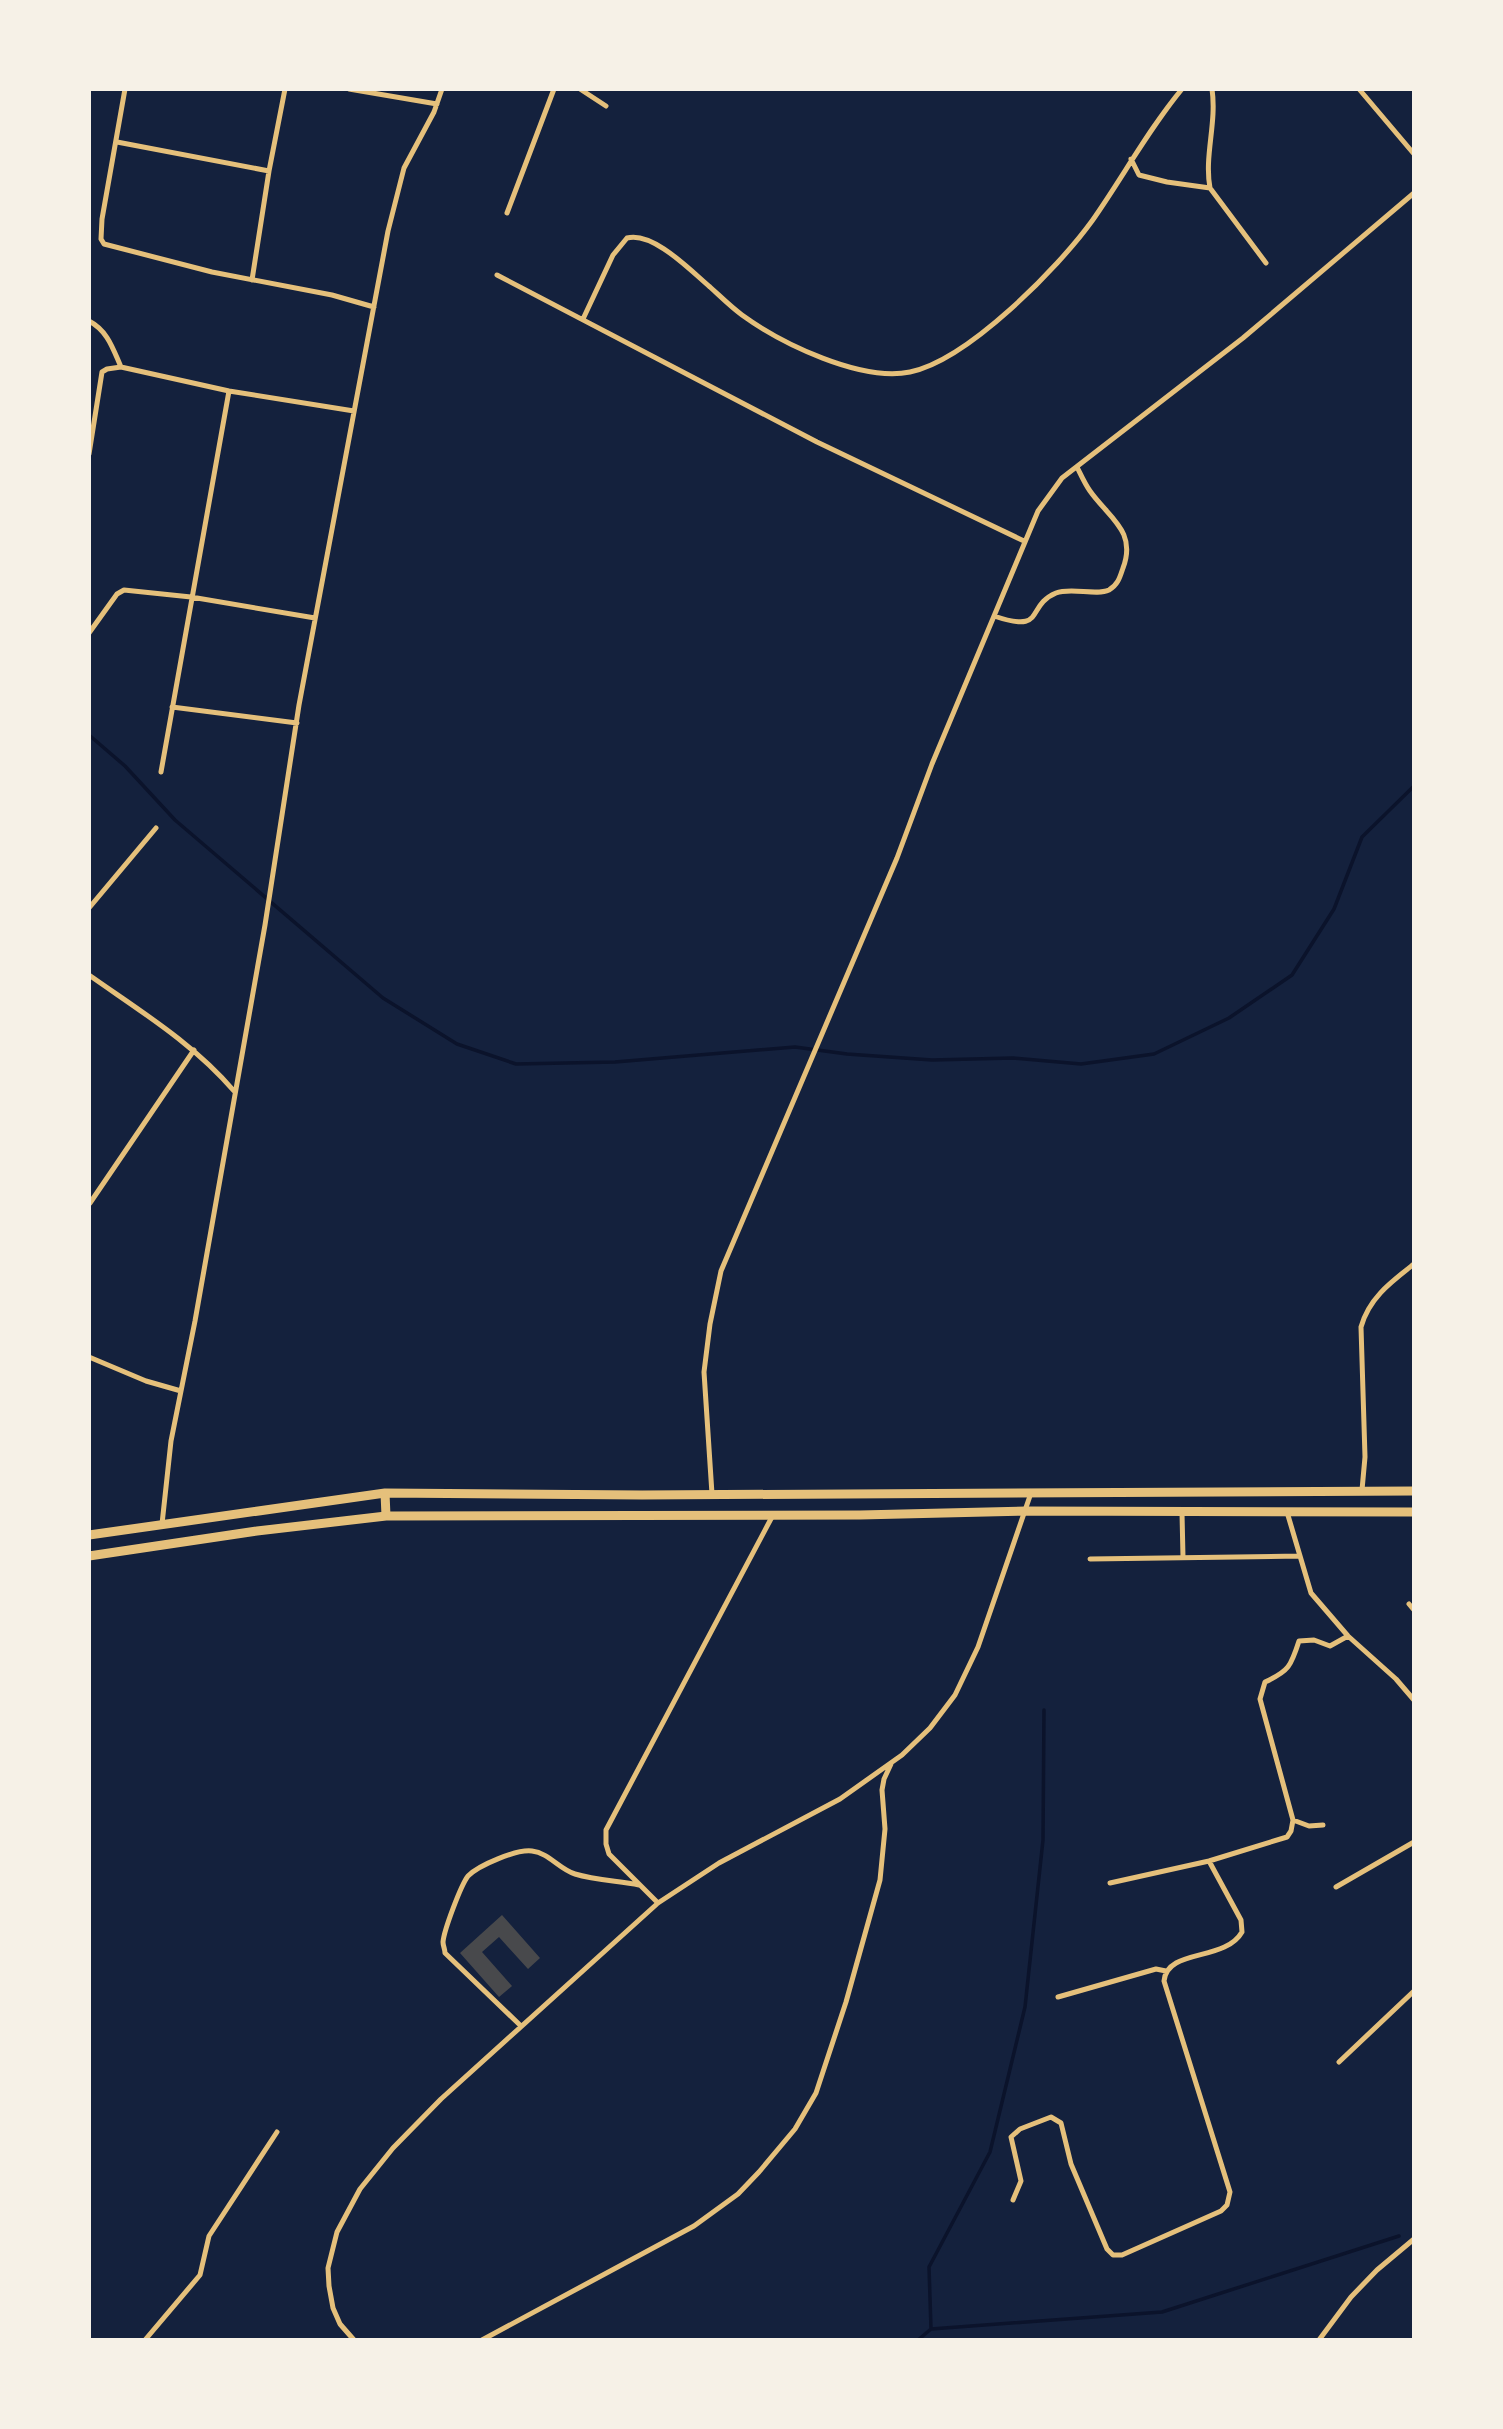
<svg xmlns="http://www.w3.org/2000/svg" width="1503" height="2429" font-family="'Fira Sans Condensed',sans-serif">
<rect width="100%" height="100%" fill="#14213d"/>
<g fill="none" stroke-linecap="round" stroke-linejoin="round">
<path stroke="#0b132b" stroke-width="3.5" d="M 89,735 L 125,766 L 175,820 L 383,998 L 457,1044 L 516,1064 L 615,1062 L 795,1047 L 847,1054 L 932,1060 L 1013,1058 L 1081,1064 L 1154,1054 L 1229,1018 L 1292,975 L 1334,909 L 1362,837 L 1414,786
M 931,2329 L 929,2267 L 990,2152 L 1025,2007 L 1043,1840 L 1044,1710
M 931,2329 L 1162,2312 L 1399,2236
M 918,2340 L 931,2329"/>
</g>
<path fill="#48494c" d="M 502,1915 L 540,1958 L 528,1969 L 499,1937 L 482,1952 L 512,1986 L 499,1997 L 460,1953 Z"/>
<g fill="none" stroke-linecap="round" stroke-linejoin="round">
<path stroke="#e5c07b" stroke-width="5" d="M 125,89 L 102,219 L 101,239 L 104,244 L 212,272 L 332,295 L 374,307
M 349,89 L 437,104
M 580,89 L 606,106
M 1212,89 C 1217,123 1204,156 1210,188 L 1266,263
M 1359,89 L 1414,154
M 117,142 L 269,171
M 1131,159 L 1139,175 L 1167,182 L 1210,188
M 507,213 L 554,89
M 497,275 L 817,442 L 1024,541
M 252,280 L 269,171 L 285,89
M 583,319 L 613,255 L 627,238 C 653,231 691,271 710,287 C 721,297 731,307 742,315 C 782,344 861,382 910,372 C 968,360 1058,268 1092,221 C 1123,177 1148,130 1182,89
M 89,321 C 108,331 113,349 121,367
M 89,454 L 102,372 L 107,369 L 121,367 L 229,391 L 354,411
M 994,616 C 1047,634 1025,606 1056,593 C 1071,587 1096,596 1109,590 C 1118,585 1120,577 1123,568 C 1137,531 1109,518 1090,491 C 1085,484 1081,475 1077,467
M 89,633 L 117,594 L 124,590 L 191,597 L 315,618
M 172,707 L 297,723
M 161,772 L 229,391
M 89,908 L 156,828
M 89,975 C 140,1011 193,1043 234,1091
M 90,1203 L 194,1050
M 89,1357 L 146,1381 L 181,1391
M 1362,1490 L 1365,1457 L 1361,1327 C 1369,1298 1391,1282 1414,1264
M 712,1494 L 704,1372 L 710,1324 L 721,1271 L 897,858 L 932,764 L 1038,511 L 1062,478 L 1243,338 L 1414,193
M 1287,1512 L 1311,1593 L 1348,1636 L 1396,1679 L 1414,1700
M 1182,1513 L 1183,1557
M 162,1524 L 171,1441 L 195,1321 L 265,925 L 299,705 L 388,231 L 404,168 L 434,112 L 442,89
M 1090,1559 L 1300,1556
M 1409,1604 L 1414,1610
M 1293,1820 L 1309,1826 L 1323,1825
M 1110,1883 L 1209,1861 L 1287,1837 L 1291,1831 L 1293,1820 L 1260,1699 L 1265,1682 C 1289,1671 1291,1666 1299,1641 L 1314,1640 L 1330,1646 L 1348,1636
M 1336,1887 L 1414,1842
M 658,1903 L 609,1854 L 606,1844 L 606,1830 L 773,1515
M 1058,1997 L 1156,1969 L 1166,1971
M 521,2026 L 445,1953 C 445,1949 443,1946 443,1942 C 444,1930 461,1885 468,1876 C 479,1865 517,1849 532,1851 C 549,1853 559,1869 575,1874 C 595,1880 618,1881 639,1885
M 1339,2062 L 1414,1991
M 1013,2200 L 1021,2181 L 1011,2137 L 1020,2129 L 1051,2117 L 1061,2123 L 1071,2164 L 1107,2249 L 1113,2255 L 1122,2255 L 1221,2211 L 1227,2205 L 1230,2192 L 1164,1981 C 1167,1948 1225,1962 1242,1932 L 1241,1920 L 1209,1861
M 145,2340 L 200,2275 L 209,2236 L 277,2132
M 354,2340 L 340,2324 L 333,2308 L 329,2286 L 328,2268 L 337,2232 L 360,2189 L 393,2148 L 441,2099 L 658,1903 L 719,1863 L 840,1799 L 902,1755 L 930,1728 L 955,1695 L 978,1647 L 1031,1493
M 482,2340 L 694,2226 L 738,2194 L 759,2172 L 795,2129 L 816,2093 L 846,2002 L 880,1880 L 885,1829 L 882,1790 L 884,1779 L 891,1764
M 1319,2340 L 1351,2297 L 1377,2270 L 1414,2239"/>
<path stroke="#e5c07b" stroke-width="9" d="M 385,1493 L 386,1516
M 89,1535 L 385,1493 L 642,1495 L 1414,1491
M 89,1556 L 257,1531 L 386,1516 L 860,1515 L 1026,1511 L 1414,1512"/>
</g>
<rect width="1503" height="2429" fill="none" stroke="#f6f1e7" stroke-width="182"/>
</svg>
